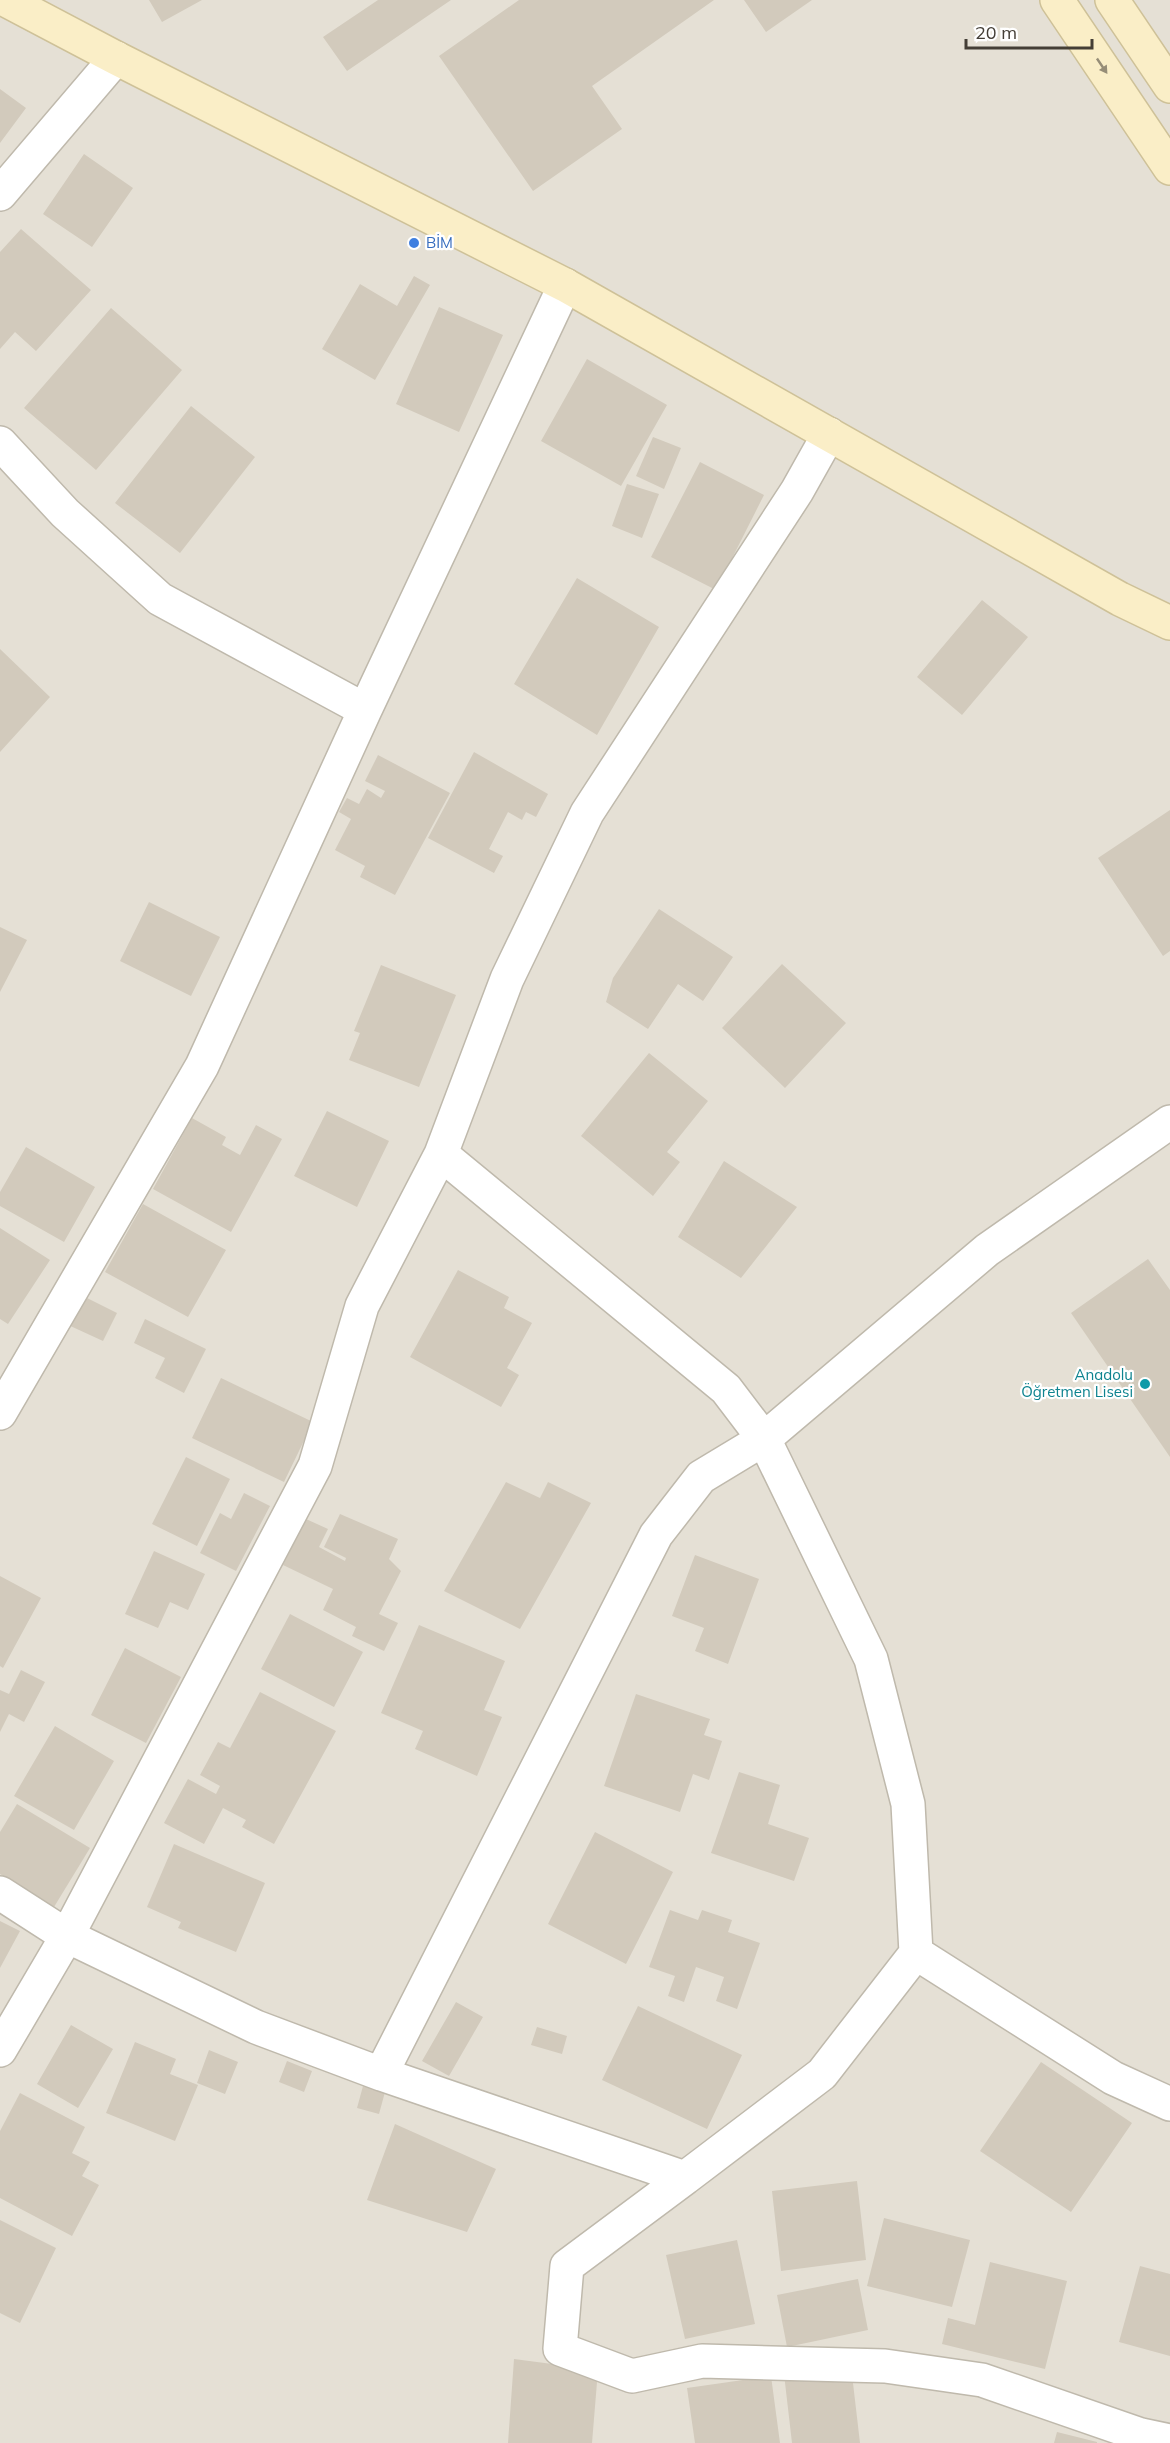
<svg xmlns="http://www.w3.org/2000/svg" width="1170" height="2443" font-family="Mulish,sans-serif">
<rect width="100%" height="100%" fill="#f2eee6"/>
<path fill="#e5e0d5" d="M 0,0 L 1170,0 L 1170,2443 L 0,2443 Z"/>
<path fill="#d2cabc" d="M 149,0 L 202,0 L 162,22 Z
M 378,0 L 451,0 L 347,71 L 323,37 Z
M 519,0 L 714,0 L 592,86 L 622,129 L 533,191 L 439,56 Z
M 744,0 L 812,0 L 766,32 Z
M 0,89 L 26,108 L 0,143 Z
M 84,154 L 133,188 L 92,247 L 43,214 Z
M 21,229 L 91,290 L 36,351 L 15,332 L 0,349 L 0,252 Z
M 414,276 L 430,285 L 375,380 L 322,349 L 360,284 L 397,306 Z
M 439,307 L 503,335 L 459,432 L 396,404 Z
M 111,308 L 182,370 L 96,470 L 24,408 Z
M 587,359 L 667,405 L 621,486 L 541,441 Z
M 191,406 L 255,457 L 180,553 L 115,503 Z
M 653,437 L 681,448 L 664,489 L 636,476 Z
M 700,462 L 764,495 L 716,590 L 651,557 Z
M 627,484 L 659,494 L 642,538 L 612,526 Z
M 577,578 L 659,627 L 597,735 L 514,684 Z
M 982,600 L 1028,637 L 962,715 L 917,677 Z
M 0,649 L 50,697 L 0,752 Z
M 474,752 L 548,794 L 536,817 L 526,812 L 522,820 L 508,812 L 489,849 L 503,856 L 494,873 L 428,838 Z
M 378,755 L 450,793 L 395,895 L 360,877 L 365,866 L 335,850 L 351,819 L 339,812 L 347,798 L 359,804 L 367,789 L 381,798 L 385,791 L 365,781 Z
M 1170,810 L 1170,951 L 1163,956 L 1098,858 Z
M 149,902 L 220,937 L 191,996 L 120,961 Z
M 659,909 L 733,957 L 703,1001 L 678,984 L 648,1029 L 606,1002 L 613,978 Z
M 0,927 L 27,940 L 0,992 Z
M 782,964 L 846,1023 L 785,1088 L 722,1028 Z
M 381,965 L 456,995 L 419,1087 L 349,1060 L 360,1033 L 354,1031 Z
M 649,1053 L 708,1101 L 667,1152 L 680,1162 L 653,1196 L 581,1136 Z
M 327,1111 L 389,1141 L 357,1207 L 294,1176 Z
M 192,1118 L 226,1137 L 222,1145 L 240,1155 L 256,1125 L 282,1139 L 231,1232 L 153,1189 Z
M 26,1147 L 95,1187 L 64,1242 L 0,1206 L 0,1192 Z
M 724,1161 L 797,1207 L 741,1278 L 678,1237 Z
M 143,1204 L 226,1250 L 188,1317 L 105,1272 Z
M 0,1228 L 50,1260 L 8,1324 L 0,1319 Z
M 1148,1259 L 1170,1290 L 1170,1457 L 1071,1313 Z
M 458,1270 L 509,1297 L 504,1308 L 532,1323 L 507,1368 L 519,1375 L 501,1407 L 410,1357 Z
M 81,1295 L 117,1313 L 103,1341 L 66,1324 Z
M 145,1319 L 206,1349 L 184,1393 L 155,1378 L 165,1358 L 134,1343 Z
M 221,1378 L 313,1422 L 284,1482 L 192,1438 Z
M 186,1457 L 230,1479 L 197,1546 L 152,1524 Z
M 506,1482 L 540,1498 L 548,1482 L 591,1503 L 520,1629 L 444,1591 Z
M 244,1493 L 270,1506 L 236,1571 L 200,1553 L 220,1513 L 231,1519 Z
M 340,1514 L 398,1539 L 389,1559 L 401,1571 L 379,1614 L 398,1623 L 384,1651 L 352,1636 L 356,1627 L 323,1610 L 333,1589 L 283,1565 L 306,1519 L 328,1529 L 319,1547 L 345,1561 L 346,1558 L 324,1547 Z
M 154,1551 L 205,1574 L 188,1610 L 170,1602 L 158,1628 L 125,1614 Z
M 695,1555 L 759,1579 L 728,1664 L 695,1651 L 704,1628 L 672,1616 Z
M 0,1576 L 41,1598 L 3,1668 L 0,1666 Z
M 290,1614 L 363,1652 L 334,1707 L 261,1669 Z
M 419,1625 L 505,1661 L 484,1710 L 502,1717 L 477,1776 L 415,1749 L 423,1731 L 381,1713 Z
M 125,1648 L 181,1677 L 146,1743 L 91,1715 Z
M 21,1670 L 45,1682 L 24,1722 L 9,1714 L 0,1732 L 0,1690 L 9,1694 Z
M 260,1692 L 336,1731 L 274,1844 L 242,1827 L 246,1820 L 223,1808 L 204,1844 L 164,1823 L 188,1779 L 216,1794 L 220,1786 L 200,1775 L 218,1742 L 230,1748 Z
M 636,1694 L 710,1719 L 704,1735 L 722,1741 L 709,1780 L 693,1774 L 680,1812 L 604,1786 Z
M 55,1726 L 114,1761 L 74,1830 L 14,1796 Z
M 739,1772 L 780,1785 L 768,1824 L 809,1838 L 794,1881 L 711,1853 Z
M 17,1804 L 90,1848 L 54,1907 L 0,1874 L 0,1832 Z
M 595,1832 L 673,1872 L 626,1964 L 548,1924 Z
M 174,1844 L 265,1883 L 236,1952 L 178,1928 L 181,1922 L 147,1907 Z
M 670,1910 L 698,1920 L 702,1910 L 732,1920 L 728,1932 L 760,1943 L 737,2009 L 716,2001 L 724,1977 L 696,1967 L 684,2002 L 668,1996 L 675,1976 L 649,1967 Z
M 0,1921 L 20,1931 L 0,1968 Z
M 456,2002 L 483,2017 L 449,2076 L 422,2061 Z
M 638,2006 L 742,2055 L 707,2129 L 602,2080 Z
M 71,2025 L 113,2049 L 78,2108 L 37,2084 Z
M 537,2027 L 567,2036 L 562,2054 L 531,2045 Z
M 135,2042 L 176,2059 L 170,2074 L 198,2085 L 175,2141 L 106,2113 Z
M 209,2050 L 238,2062 L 225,2094 L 197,2083 Z
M 287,2061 L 312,2071 L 304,2092 L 279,2082 Z
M 1041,2062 L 1132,2123 L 1071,2212 L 980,2151 Z
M 363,2086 L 385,2092 L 379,2114 L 357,2108 Z
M 20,2093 L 85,2127 L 72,2153 L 90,2162 L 82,2176 L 99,2185 L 72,2236 L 0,2198 L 0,2131 Z
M 395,2124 L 496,2169 L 467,2232 L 367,2200 Z
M 857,2181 L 866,2260 L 781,2271 L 772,2191 Z
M 884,2218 L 970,2240 L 952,2307 L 867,2286 Z
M 0,2220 L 56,2248 L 20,2323 L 0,2313 Z
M 737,2240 L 755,2324 L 685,2339 L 666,2255 Z
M 990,2262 L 1067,2281 L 1045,2369 L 942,2344 L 948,2318 L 975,2325 Z
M 1140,2266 L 1170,2274 L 1170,2356 L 1119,2342 Z
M 858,2279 L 868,2330 L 787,2347 L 777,2295 Z
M 514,2359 L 598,2370 L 592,2443 L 508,2443 Z
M 851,2366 L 860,2443 L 792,2443 L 784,2374 Z
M 771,2376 L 780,2443 L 695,2443 L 687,2388 Z
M 1057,2432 L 1097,2442 L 1097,2443 L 1054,2443 Z"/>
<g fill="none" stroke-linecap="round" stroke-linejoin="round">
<g stroke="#bfb9ac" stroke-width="36">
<path id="street" d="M 0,194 L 116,58
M 0,443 L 65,513 L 160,599 L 365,710
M 0,1413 L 202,1066 L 365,710 L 565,285
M 0,1893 L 67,1936 L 256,2027 L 381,2074 L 685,2178 L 822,2074 L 916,1953 L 908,1804 L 871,1659 L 764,1439 L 726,1389 L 441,1154
M 916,1953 L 1113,2078 L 1170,2104
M 0,2050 L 67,1936 L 315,1466 L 362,1306 L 441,1154 L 507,979 L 587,813 L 797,491 L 829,434
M 381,2074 L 656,1535 L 701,1477 L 764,1439 L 987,1250 L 1170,1122
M 685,2178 L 567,2266 L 560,2349 L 632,2376 L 702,2361 L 885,2366 L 982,2380 L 1141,2435 L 1170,2441"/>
</g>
<g stroke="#cec198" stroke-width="36">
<path id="secondary" d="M 6,0 L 116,58 L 565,285 L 1120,599 L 1170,623
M 1057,0 L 1170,168
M 1112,0 L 1170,86"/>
</g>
<use href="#street" stroke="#fff" stroke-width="33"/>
<use href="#secondary" stroke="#faeec7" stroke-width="33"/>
</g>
<defs><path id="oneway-solid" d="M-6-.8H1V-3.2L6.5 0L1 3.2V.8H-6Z" transform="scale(1.5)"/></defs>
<use fill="#968d77" href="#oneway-solid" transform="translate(1102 66) rotate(56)"/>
<circle fill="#3f7fe0" stroke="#fff" stroke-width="2" cx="414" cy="243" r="6"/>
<circle fill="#0f9aa8" stroke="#fff" stroke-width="2" cx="1145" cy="1384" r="6"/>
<g text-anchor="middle" stroke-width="4.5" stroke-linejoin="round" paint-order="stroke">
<g font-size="15" fill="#366cbe" stroke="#fff" text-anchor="start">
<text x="426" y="248">BİM</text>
</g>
<g font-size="15" fill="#0d838f" stroke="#fff" text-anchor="end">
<text x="1133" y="1380">Anadolu<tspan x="1133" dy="17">Öğretmen Lisesi</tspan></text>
</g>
</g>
<path d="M966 39v9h126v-9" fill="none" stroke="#443e36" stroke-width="3"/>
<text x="975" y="39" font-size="18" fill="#443e36" stroke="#ffffff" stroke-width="4.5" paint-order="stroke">20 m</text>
</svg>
